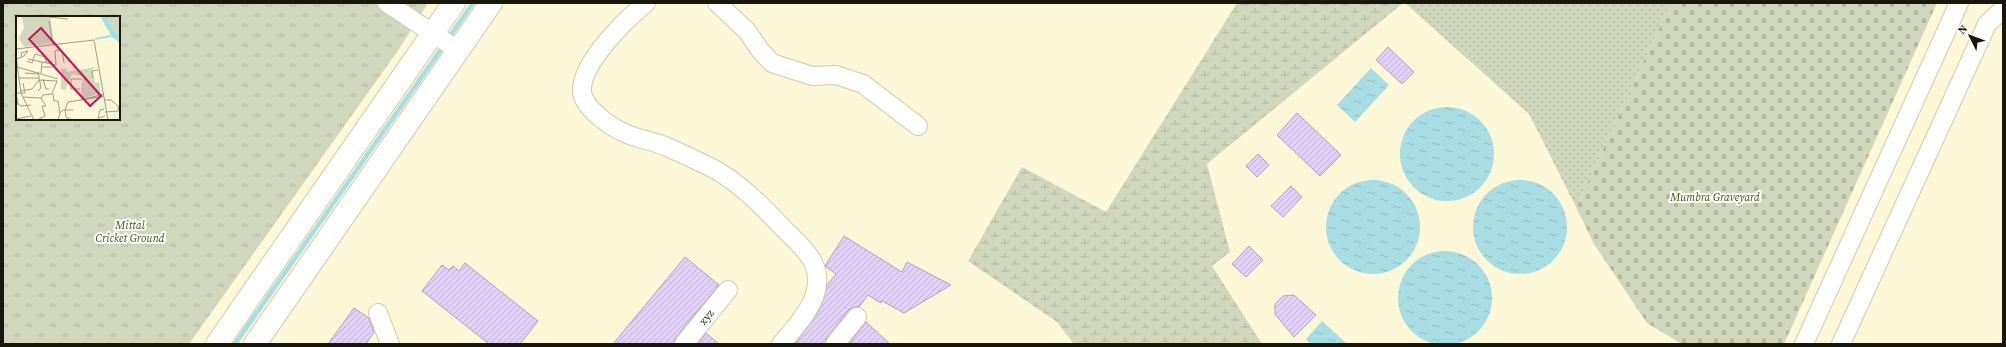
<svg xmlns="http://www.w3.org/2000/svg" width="2006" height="347" font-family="'Source Serif 4',serif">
<defs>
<pattern id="grass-dots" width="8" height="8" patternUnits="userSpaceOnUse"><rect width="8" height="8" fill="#d0d7bc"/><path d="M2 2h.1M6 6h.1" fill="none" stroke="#b2b8a0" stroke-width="1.8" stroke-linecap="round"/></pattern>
<pattern id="wetland-marsh" width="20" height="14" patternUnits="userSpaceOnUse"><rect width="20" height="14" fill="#d0d7bc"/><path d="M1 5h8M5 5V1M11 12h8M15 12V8" fill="none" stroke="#b2b8a0"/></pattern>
<pattern id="cemetery-stones" width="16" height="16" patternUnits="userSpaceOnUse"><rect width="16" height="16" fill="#d0d7bc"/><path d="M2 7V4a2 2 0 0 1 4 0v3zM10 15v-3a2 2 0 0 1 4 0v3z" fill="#b2b8a0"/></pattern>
<pattern id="park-tufts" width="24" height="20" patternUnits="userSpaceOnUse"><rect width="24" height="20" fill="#d0d7bc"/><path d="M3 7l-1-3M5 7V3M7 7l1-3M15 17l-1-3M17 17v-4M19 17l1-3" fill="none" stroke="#b2b8a0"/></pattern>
<pattern id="water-ripples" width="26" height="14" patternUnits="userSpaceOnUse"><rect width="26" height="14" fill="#a8dde3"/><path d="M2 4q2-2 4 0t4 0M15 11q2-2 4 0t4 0" fill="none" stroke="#90bdc1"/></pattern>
<pattern id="building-hatch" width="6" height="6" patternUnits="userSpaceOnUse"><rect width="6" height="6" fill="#e1d1f8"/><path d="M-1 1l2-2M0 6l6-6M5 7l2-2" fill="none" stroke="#c0b3d3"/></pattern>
</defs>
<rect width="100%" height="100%" fill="#fcf7d6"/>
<path fill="url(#grass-dots)" d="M 1405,3 L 1671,3 L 1576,207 L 1529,114 Z"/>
<path fill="url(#wetland-marsh)" d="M 1237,3 L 1403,3 L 1207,164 L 1230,252 L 1212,266 L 1262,344 L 1074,344 L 1057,322 L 968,261 L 1022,167 L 1106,212 Z"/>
<path fill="url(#cemetery-stones)" d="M 1671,3 L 1937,3 L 1784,344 L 1682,344 L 1647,323 L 1594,244 L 1576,207 Z"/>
<path fill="url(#park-tufts)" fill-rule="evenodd" d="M 3,3 L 428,3 L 399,49 L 189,344 L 3,344 ZM 17,17 L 119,17 L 119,119 L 17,119 Z"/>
<path fill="url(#water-ripples)" d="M 1371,68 L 1389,85 L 1355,122 L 1337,105 Z
M1400 154a47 47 0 1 1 94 0a47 47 0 1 1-94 0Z
M1326 227a47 47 0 1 1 94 0a47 47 0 1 1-94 0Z
M1473 227a47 47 0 1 1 94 0a47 47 0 1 1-94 0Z
M1398 298a47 47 0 1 1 94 0a47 47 0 1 1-94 0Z
M 1322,321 L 1347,344 L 1311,344 L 1306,339 Z"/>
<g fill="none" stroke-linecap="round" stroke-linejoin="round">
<path stroke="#a8dde3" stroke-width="4.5" d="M 448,39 L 473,3
M 235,344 L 444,45"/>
</g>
<path fill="url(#building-hatch)" stroke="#afa3c0" d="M 1388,47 L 1414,72 L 1402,84 L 1376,60 Z
M 1297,113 L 1341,155 L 1320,176 L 1277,135 Z
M 1258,154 L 1269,165 L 1257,177 L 1246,166 Z
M 1291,186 L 1302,197 L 1283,217 L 1271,206 Z
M 844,236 L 902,272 L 907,262 L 951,285 L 904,313 L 882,301 L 881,303 L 868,295 L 859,307 L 854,307 L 849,310 L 827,337 L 825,344 L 795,344 L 819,311 L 827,285 L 836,274 L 825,266 Z
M 1249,246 L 1263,260 L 1246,277 L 1232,264 Z
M 685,257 L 719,285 L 676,337 L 674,344 L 613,344 Z
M 465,263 L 538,321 L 520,344 L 489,344 L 422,291 L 442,265 L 449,270 L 453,266 L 459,271 Z
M 1294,295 L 1316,315 L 1294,337 L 1275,314 L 1275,304 L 1283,296 Z
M 354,308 L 369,318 L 374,332 L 366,344 L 328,344 Z
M 866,322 L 890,344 L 849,344 Z
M 706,333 L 719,344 L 698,344 Z"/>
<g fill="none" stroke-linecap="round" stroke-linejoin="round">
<g stroke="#d1ccac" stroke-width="20">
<g id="minor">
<path d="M 387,3 L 458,50"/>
<path d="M 646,3 C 625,20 580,64 582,92 C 584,109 612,128 627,134 C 639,139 652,141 665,146 C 681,153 698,161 714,169 C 741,184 762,206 783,228 C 793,238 806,249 813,262 C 828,293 800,322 781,344"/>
<path d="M 717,3 L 747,31 L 760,50 L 772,63 L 812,76 L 836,75 L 863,84 L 918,126"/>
<path d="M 378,313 L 390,344"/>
<path id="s1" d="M 684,344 L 728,290"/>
<path d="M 835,344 L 857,317"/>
<path d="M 1804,344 L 1959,3"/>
<path d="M 1841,344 L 1987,24 L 2003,9"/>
</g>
</g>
<g stroke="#d1ccac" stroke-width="24">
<path id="tertiary" d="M 217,344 L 454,3
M 255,344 L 491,3"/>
</g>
<use href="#minor" stroke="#fff" stroke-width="18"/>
<use href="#tertiary" stroke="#fff" stroke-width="22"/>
</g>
<g text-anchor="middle" stroke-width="4" stroke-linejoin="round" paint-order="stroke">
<g font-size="11" font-style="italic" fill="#465214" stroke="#fff">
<text x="1715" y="201">Mumbra Graveyard</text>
<text x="130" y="229">Mittal<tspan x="130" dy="13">Cricket Ground</tspan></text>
</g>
<g font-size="11" fill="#19170b" stroke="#fff">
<text dy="4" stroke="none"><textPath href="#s1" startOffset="35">xyz</textPath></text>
</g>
</g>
<g transform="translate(16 16)">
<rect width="104" height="104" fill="#fcf7d6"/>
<path d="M 76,54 L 79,67 L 65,72 L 67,60 Z" fill="#d0d7bc"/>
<path d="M 90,0 L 104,1 L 104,19 L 100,17 ZM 80,51 L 67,60 L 56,58 L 49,74 L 45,73 L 45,53 L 50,52 L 51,56 Z" fill="#d0d7bc"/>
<path d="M 83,66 L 85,77 L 65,83 L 65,72 Z" fill="#d0d7bc"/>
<path d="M 6,0 L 34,0 L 38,27 L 8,31 L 3,22 L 8,12 Z" fill="#d0d7bc"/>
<path d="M 84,0 L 90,0 L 100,17 L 104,19 L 104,27 L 96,21 Z" fill="#a8dde3"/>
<path fill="none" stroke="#a8dde3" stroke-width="2" d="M 79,23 L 95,20"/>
<path fill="none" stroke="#a19d85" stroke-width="1" d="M 33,1 L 52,3M 33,5 L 37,29M 0,33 L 78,24 L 92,104M 0,40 L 5,77 L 18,104M 0,43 L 6,41 L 9,39 L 12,35 L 5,37 L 6,41M 12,43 L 26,46 L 25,57M 11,45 L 16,47 L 19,38 L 29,41 L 30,46 L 37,46M 26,46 L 40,49 L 39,35 L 43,34 L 46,35 L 48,47M 1,51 L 42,63M 26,51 L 40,51M 9,57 L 22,58M 2,62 L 23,62M 77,62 L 76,55 L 82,54M 27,63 L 30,73 L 33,73M 64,73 L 55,73 L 55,63 L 65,63M 5,75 L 16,73 L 23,64 L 41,65 L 36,78 L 27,79 L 25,82M 22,75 L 25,72 L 22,56M 0,77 L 9,77 L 7,67M 37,78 L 38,85 L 42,85 L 44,97 L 42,104M 88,78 L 65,84 L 88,80M 7,81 L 25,82M 88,84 L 95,84 L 102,90 L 103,95 L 89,96M 0,86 L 5,90 L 15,89M 0,89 L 2,88 L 0,77M 88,93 L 84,94 L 82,102 L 89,100M 49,94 L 52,86 L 65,84M 49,94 L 50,101 L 55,104M 44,97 L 47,94 L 57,94M 0,103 L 15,100M 21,104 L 29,100 L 26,90 L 30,90 L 25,82"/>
<path fill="#c2185b" fill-opacity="0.15" stroke="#c2185b" stroke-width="2" d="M 25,12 L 85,80 L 74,90 L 13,23 Z"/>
<rect width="104" height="104" fill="none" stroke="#19170b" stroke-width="2"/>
</g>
<rect width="2006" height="347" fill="none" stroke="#19170b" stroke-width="8"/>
<g transform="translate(1970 36) rotate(312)" stroke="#ffffff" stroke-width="3" paint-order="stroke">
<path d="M0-3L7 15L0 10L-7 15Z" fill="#19170b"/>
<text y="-6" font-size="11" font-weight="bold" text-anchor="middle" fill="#19170b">N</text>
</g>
</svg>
